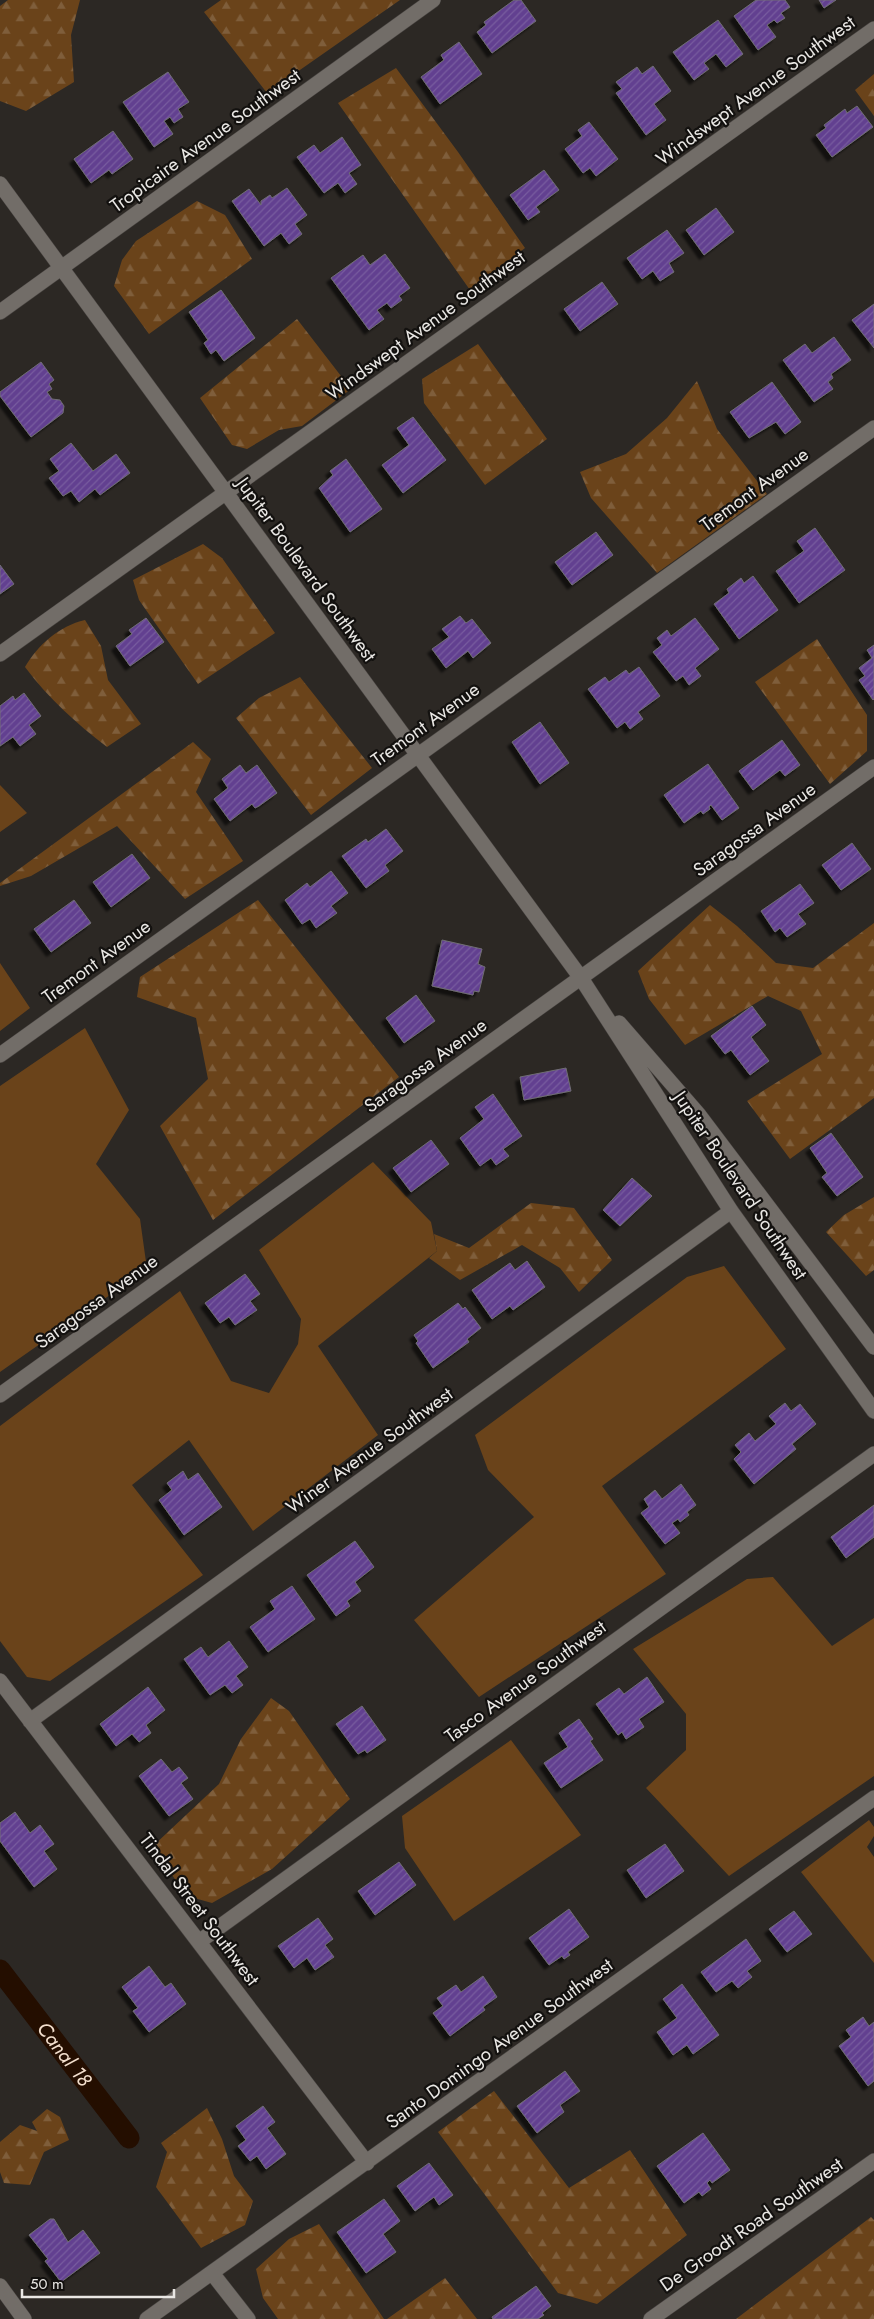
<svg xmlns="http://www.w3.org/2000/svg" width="874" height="2319" font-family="Jost,sans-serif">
<defs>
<pattern id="forest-firs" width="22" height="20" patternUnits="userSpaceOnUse" patternTransform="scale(1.25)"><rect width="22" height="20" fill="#6a431a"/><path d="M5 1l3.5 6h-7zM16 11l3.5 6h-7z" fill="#7f5e3b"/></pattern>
<pattern id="building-hatch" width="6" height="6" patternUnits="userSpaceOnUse" patternTransform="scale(1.25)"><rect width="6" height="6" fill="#624090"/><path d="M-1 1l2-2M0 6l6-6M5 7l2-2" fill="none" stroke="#785c9f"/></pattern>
<filter id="shadow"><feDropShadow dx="-4.5" dy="4.5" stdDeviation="1" flood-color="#0009"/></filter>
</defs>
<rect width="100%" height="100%" fill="#2c2824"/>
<path fill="#6a431a" d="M 0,785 L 27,813 L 0,832 Z
M 0,963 L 30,1008 L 0,1031 Z
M 85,1028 L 129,1110 L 96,1164 L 140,1219 L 147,1269 L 0,1372 L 0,1086 Z
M 373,1162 L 431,1222 L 437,1251 L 318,1346 L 378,1435 L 253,1531 L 189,1440 L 132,1485 L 203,1575 L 50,1681 L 27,1677 L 0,1641 L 0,1426 L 180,1291 L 231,1381 L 269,1393 L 298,1344 L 301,1319 L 259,1250 Z
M 724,1266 L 786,1349 L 602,1486 L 666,1574 L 479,1697 L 414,1620 L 534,1517 L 488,1470 L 475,1435 L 687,1277 Z
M 773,1577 L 832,1646 L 874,1618 L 874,1776 L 729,1876 L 646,1788 L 686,1750 L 686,1714 L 633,1649 L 747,1579 Z
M 511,1740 L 581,1835 L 454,1921 L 405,1848 L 402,1816 Z
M 869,1820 L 874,1827 L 874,1836 L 867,1847 L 874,1857 L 874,1963 L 801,1872 Z"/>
<path fill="url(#forest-firs)" d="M 8,0 L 80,0 L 71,35 L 74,82 L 26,111 L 0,101 L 0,6 Z
M 221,0 L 400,0 L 267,93 L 204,12 Z
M 396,68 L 458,152 L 525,248 L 470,290 L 338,103 Z
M 874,74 L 874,116 L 855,90 Z
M 197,201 L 225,215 L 252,259 L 149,334 L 114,286 L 122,260 L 136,241 Z
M 297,319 L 351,389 L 302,426 L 279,430 L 247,449 L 232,445 L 200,398 Z
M 478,344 L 547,439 L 485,485 L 424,403 L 422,379 Z
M 697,381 L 717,429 L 767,494 L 657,573 L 591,498 L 580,472 L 626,454 L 667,418 Z
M 203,544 L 222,558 L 275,633 L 198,684 L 139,600 L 133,580 Z
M 85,620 L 101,646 L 108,680 L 141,724 L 107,747 C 76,723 49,699 25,667 C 38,645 59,626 85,620 Z
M 817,639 L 867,715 L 867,751 L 830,784 L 755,682 Z
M 300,677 L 372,768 L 311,815 L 236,718 L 259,698 Z
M 193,742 L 211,759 L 196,792 L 243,861 L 185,899 L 117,826 L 31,876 L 0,886 L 0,883 Z
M 258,900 L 399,1077 L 213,1220 L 160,1126 L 208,1079 L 196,1018 L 137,997 L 140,977 Z
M 710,905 L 737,926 L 776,963 L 813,968 L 874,923 L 874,1098 L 790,1159 L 747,1101 L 822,1054 L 801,1011 L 768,996 L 685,1045 L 649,999 L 638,971 Z
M 874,1197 L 874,1270 L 866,1276 L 826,1232 L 844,1215 Z
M 531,1203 L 574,1208 L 612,1260 L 579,1292 L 560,1268 L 522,1245 L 460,1280 L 429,1258 L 437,1251 L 434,1234 L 469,1248 Z
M 271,1698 L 289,1711 L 350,1799 L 272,1869 L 212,1903 L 187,1896 L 152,1847 L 219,1784 L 241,1739 Z
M 494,2091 L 569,2188 L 630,2150 L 687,2235 L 597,2304 L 558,2293 L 438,2132 Z
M 207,2108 L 222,2139 L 234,2176 L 253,2201 L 245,2225 L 201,2248 L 156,2187 L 167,2152 L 161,2143 Z
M 47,2109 L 60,2117 L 69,2140 L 44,2152 L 30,2185 L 4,2183 L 0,2172 L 0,2142 L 20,2125 L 37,2131 L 32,2122 Z
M 871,2217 L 874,2220 L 874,2319 L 736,2319 Z
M 319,2224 L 384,2319 L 278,2319 L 263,2298 L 256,2269 L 289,2239 Z
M 445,2278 L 477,2319 L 387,2319 Z"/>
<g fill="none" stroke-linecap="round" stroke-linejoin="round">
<path stroke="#240e00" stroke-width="21" id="s1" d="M 0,1970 L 129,2138"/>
</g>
<path fill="url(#building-hatch)" stroke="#706e74" filter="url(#shadow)" d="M 514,0 L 521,0 L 536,21 L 492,53 L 477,32 L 486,25 L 484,22 Z
M 756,0 L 785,0 L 790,7 L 781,13 L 785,18 L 777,23 L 774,20 L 767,25 L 776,37 L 758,50 L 734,16 Z
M 819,0 L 836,0 L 824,8 Z
M 718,20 L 743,54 L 726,67 L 716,54 L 704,63 L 709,69 L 694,80 L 673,52 Z
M 459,42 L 482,74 L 440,104 L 421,77 L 444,60 L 441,55 Z
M 653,66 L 671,91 L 654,104 L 666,120 L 646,135 L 616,93 L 622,89 L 616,82 L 637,67 L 642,74 Z
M 168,72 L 189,102 L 178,109 L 183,117 L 174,123 L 170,117 L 164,121 L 173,134 L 154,147 L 123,102 Z
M 857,106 L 873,127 L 832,157 L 816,135 L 826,128 L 824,125 L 845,109 L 847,113 Z
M 589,122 L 618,159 L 596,176 L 590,168 L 583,173 L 565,149 L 582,136 L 578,130 Z
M 113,131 L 133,159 L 112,174 L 109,170 L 91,183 L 74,159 Z
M 342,137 L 361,165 L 349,173 L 357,184 L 345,193 L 338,183 L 324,193 L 297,157 L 314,145 L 320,153 Z
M 544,170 L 559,190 L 536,207 L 540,212 L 528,220 L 510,195 Z
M 287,188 L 307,215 L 295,224 L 302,234 L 289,244 L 281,233 L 264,246 L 232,201 L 249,189 L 261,205 L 261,201 L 270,195 L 272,198 Z
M 716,208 L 734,232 L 704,255 L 686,230 Z
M 667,230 L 684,253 L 669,263 L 674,272 L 660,281 L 653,271 L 642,279 L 627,258 Z
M 385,254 L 410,288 L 399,296 L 402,300 L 391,308 L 387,303 L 377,310 L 384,319 L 369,330 L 331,278 L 363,255 L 370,265 Z
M 602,282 L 618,304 L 580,331 L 564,309 Z
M 221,290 L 255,338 L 224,361 L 216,350 L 211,354 L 204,343 L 208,340 L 189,312 Z
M 874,304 L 874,348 L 852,320 Z
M 834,337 L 851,360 L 831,374 L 833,378 L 828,382 L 833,389 L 814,402 L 783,360 L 805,344 L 812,353 Z
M 41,362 L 54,380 L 49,384 L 52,389 L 47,392 L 52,399 L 60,400 L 64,406 L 63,413 L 31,437 L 0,396 L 0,392 Z
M 772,382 L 801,422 L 785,434 L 776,422 L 749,438 L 730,412 Z
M 413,417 L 446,460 L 403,493 L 382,465 L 409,445 L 397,428 Z
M 71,443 L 93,471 L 116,454 L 130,473 L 100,495 L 95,489 L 79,502 L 71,491 L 63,496 L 49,478 L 59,471 L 50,459 Z
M 346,459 L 382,509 L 350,532 L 319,488 L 333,475 L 330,471 Z
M 815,528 L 845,570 L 799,603 L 776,571 L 804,551 L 797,541 Z
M 596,532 L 613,555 L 572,585 L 555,562 Z
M 0,565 L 14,584 L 0,594 Z
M 753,576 L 778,610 L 739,639 L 714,604 L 729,593 L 727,589 L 741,578 L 744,583 Z
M 460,616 L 466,623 L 472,619 L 491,643 L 473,658 L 468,651 L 446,668 L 432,649 L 449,637 L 442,629 Z
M 146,618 L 164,642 L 130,666 L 116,646 L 132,634 L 129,630 Z
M 695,618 L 719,649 L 695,668 L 701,676 L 689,685 L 683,676 L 676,681 L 653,652 L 662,645 L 657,638 L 667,630 L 671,636 Z
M 874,645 L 874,699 L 873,700 L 859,680 L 865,676 L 859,668 L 872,658 L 867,650 Z
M 639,667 L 660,696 L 638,712 L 643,719 L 630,729 L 625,722 L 617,728 L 588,689 L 605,677 L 609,682 L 626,670 L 629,674 Z
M 24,693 L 41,716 L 29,725 L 36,734 L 20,746 L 13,737 L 0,746 L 0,706 L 13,696 L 15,700 Z
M 540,722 L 569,763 L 540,784 L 512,742 Z
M 782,740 L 800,765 L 785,776 L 780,770 L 753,790 L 739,771 Z
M 708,764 L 739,808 L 722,820 L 711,805 L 709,807 L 710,809 L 703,814 L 701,811 L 684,823 L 664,795 Z
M 240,765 L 246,773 L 257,765 L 277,793 L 259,806 L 255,808 L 252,804 L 230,821 L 214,799 L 228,788 L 222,779 Z
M 386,829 L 403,851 L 385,865 L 389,871 L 366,888 L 342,856 L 366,839 L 368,842 Z
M 852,843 L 871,869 L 841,890 L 822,865 Z
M 132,854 L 150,878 L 111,907 L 93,882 Z
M 331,871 L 348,893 L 331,906 L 337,913 L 316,928 L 310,919 L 302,924 L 285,900 L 307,883 L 310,887 Z
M 800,884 L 814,903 L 798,914 L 806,924 L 787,937 L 780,928 L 775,932 L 761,911 Z
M 74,900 L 91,923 L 51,952 L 34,929 Z
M 442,940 L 482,949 L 478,964 L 485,967 L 479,992 L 474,991 L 473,995 L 432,986 Z
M 416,995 L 435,1021 L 404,1043 L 386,1018 Z
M 752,1006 L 766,1025 L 751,1037 L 769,1061 L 750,1075 L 731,1050 L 725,1054 L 711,1036 Z
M 566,1068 L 571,1091 L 524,1100 L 520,1077 Z
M 493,1094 L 522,1136 L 503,1149 L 509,1156 L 496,1165 L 491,1158 L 480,1166 L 460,1138 L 484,1119 L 475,1107 Z
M 831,1133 L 863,1177 L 837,1196 L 822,1177 L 827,1173 L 810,1148 Z
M 431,1140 L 449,1164 L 411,1192 L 393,1168 Z
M 632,1178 L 652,1196 L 620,1226 L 603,1210 Z
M 527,1261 L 545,1287 L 513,1310 L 510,1306 L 492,1319 L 472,1290 L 510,1263 L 515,1270 Z
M 245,1274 L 260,1294 L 250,1301 L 257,1310 L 235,1325 L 229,1317 L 220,1323 L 205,1303 Z
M 458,1303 L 463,1309 L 465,1307 L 481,1328 L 467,1339 L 469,1342 L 433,1368 L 416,1343 L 418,1341 L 414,1335 Z
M 785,1403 L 791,1411 L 800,1404 L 816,1424 L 792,1444 L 796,1449 L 754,1484 L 734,1459 L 741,1452 L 735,1445 L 749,1433 L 755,1441 L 776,1424 L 769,1416 Z
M 183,1471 L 188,1480 L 198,1473 L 222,1507 L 184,1535 L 159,1500 L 172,1490 L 167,1483 Z
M 681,1484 L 696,1505 L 687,1512 L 689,1515 L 680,1522 L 678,1519 L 672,1523 L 680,1533 L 665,1544 L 641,1513 L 649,1507 L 644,1499 L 655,1490 L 662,1499 Z
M 874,1505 L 874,1537 L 846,1558 L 831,1537 Z
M 355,1541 L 374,1567 L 355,1582 L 361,1591 L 347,1601 L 350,1606 L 336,1616 L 307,1575 Z
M 292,1586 L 315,1619 L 268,1652 L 250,1627 L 275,1609 L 270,1601 Z
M 229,1641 L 248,1667 L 236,1676 L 243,1685 L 232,1693 L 225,1685 L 210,1695 L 184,1659 L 201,1647 L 208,1657 Z
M 647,1677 L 664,1702 L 639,1719 L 644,1727 L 626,1739 L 622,1732 L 618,1735 L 596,1704 L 619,1688 L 624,1694 Z
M 148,1687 L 165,1710 L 146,1725 L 151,1733 L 139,1742 L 132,1734 L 116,1746 L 100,1724 Z
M 362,1706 L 386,1740 L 367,1753 L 365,1750 L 358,1754 L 336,1724 Z
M 579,1719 L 593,1739 L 590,1741 L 603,1760 L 561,1788 L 544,1763 L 568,1747 L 559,1733 Z
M 161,1759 L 172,1772 L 179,1767 L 188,1778 L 181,1783 L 193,1799 L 169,1816 L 139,1776 Z
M 15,1812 L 30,1833 L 40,1825 L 54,1844 L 44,1851 L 57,1869 L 34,1887 L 0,1841 L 0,1823 Z
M 665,1844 L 684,1871 L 646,1898 L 627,1870 Z
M 399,1862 L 416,1885 L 375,1915 L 358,1891 Z
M 569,1909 L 589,1937 L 568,1952 L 570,1955 L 564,1959 L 562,1956 L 549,1965 L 529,1938 Z
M 794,1911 L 812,1934 L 787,1952 L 769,1929 Z
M 318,1918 L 333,1939 L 325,1945 L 334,1957 L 315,1970 L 307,1958 L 294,1968 L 278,1946 Z
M 746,1939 L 761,1961 L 747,1971 L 752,1977 L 738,1988 L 732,1981 L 716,1992 L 701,1972 Z
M 149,1966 L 165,1987 L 171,1983 L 186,2004 L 149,2032 L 133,2011 L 138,2008 L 122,1987 Z
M 483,1976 L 497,1997 L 483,2007 L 485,2010 L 450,2036 L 433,2013 L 443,2006 L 437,1998 L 456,1985 L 461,1992 Z
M 682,1984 L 719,2035 L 693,2054 L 687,2045 L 673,2055 L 657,2032 L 677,2018 L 663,1999 Z
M 863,2017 L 869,2026 L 874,2022 L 874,2081 L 868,2086 L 839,2046 L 851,2037 L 846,2030 Z
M 565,2071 L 580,2091 L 560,2105 L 564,2112 L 537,2133 L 517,2106 Z
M 263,2106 L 275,2122 L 267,2128 L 286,2154 L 266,2169 L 257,2156 L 250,2161 L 238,2146 L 246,2140 L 236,2126 Z
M 703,2133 L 730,2170 L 712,2183 L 710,2180 L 707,2183 L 711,2189 L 702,2196 L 699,2192 L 684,2203 L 657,2166 Z
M 429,2163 L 453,2195 L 439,2205 L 434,2197 L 415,2211 L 397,2186 Z
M 384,2199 L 400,2221 L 383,2234 L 396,2252 L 366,2273 L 337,2232 Z
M 50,2219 L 54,2219 L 68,2242 L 83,2230 L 100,2253 L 61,2282 L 45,2261 L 48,2259 L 29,2235 Z
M 536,2286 L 551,2306 L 542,2313 L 544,2315 L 538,2319 L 493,2319 L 492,2317 Z"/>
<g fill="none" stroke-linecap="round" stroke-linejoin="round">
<g stroke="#484441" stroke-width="16">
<path id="minor" d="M 0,184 L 581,978 L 731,1211 L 874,1411
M 0,312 L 433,0
M 0,654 L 874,29
M 619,1023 L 699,1115 L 874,1347
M 0,1055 L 874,428
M 0,1395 L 874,767
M 0,1681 L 367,2163
M 30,1721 L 731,1211
M 200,1941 L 874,1454
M 212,2273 L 248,2319
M 0,2286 L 24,2319
M 147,2319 L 874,1798
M 651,2319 L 874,2161"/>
</g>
<use href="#minor" stroke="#726d68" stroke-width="15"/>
</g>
<g text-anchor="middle" stroke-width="4.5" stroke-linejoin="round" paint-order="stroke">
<g font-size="19" fill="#e9e7e4" stroke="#13110f">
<text transform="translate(755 90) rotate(-36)" y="7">Windswept Avenue Southwest</text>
<text transform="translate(205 140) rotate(-36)" y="7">Tropicaire Avenue Southwest</text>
<text transform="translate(425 325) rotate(-36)" y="7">Windswept Avenue Southwest</text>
<text transform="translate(754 489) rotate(-36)" y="7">Tremont Avenue</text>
<text transform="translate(307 569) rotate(54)" y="7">Jupiter Boulevard Southwest</text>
<text transform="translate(425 724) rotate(-36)" y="7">Tremont Avenue</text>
<text transform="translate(754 829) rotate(-36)" y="7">Saragossa Avenue</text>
<text transform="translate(96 961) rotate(-36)" y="7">Tremont Avenue</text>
<text transform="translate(425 1065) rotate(-36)" y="7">Saragossa Avenue</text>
<text transform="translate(741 1185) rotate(56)" y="7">Jupiter Boulevard Southwest</text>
<text transform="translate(96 1301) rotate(-36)" y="7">Saragossa Avenue</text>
<text transform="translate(369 1450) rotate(-36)" y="7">Winer Avenue Southwest</text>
<text transform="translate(525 1681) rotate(-36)" y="7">Tasco Avenue Southwest</text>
<text transform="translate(200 1909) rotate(53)" y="7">Tindal Street Southwest</text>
<text transform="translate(499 2043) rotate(-36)" y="7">Santo Domingo Avenue Southwest</text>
<text transform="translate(751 2224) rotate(-35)" y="7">De Groodt Road Southwest</text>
</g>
<g font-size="20" font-style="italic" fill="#f3dfcd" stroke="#13110f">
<text dy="7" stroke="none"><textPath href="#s1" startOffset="106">Canal 18</textPath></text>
</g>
</g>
<path d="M22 2289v8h152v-8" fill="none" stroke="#e9e7e4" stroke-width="2.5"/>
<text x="30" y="2289" font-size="15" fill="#e9e7e4" stroke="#13110f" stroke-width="4" paint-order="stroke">50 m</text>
</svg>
